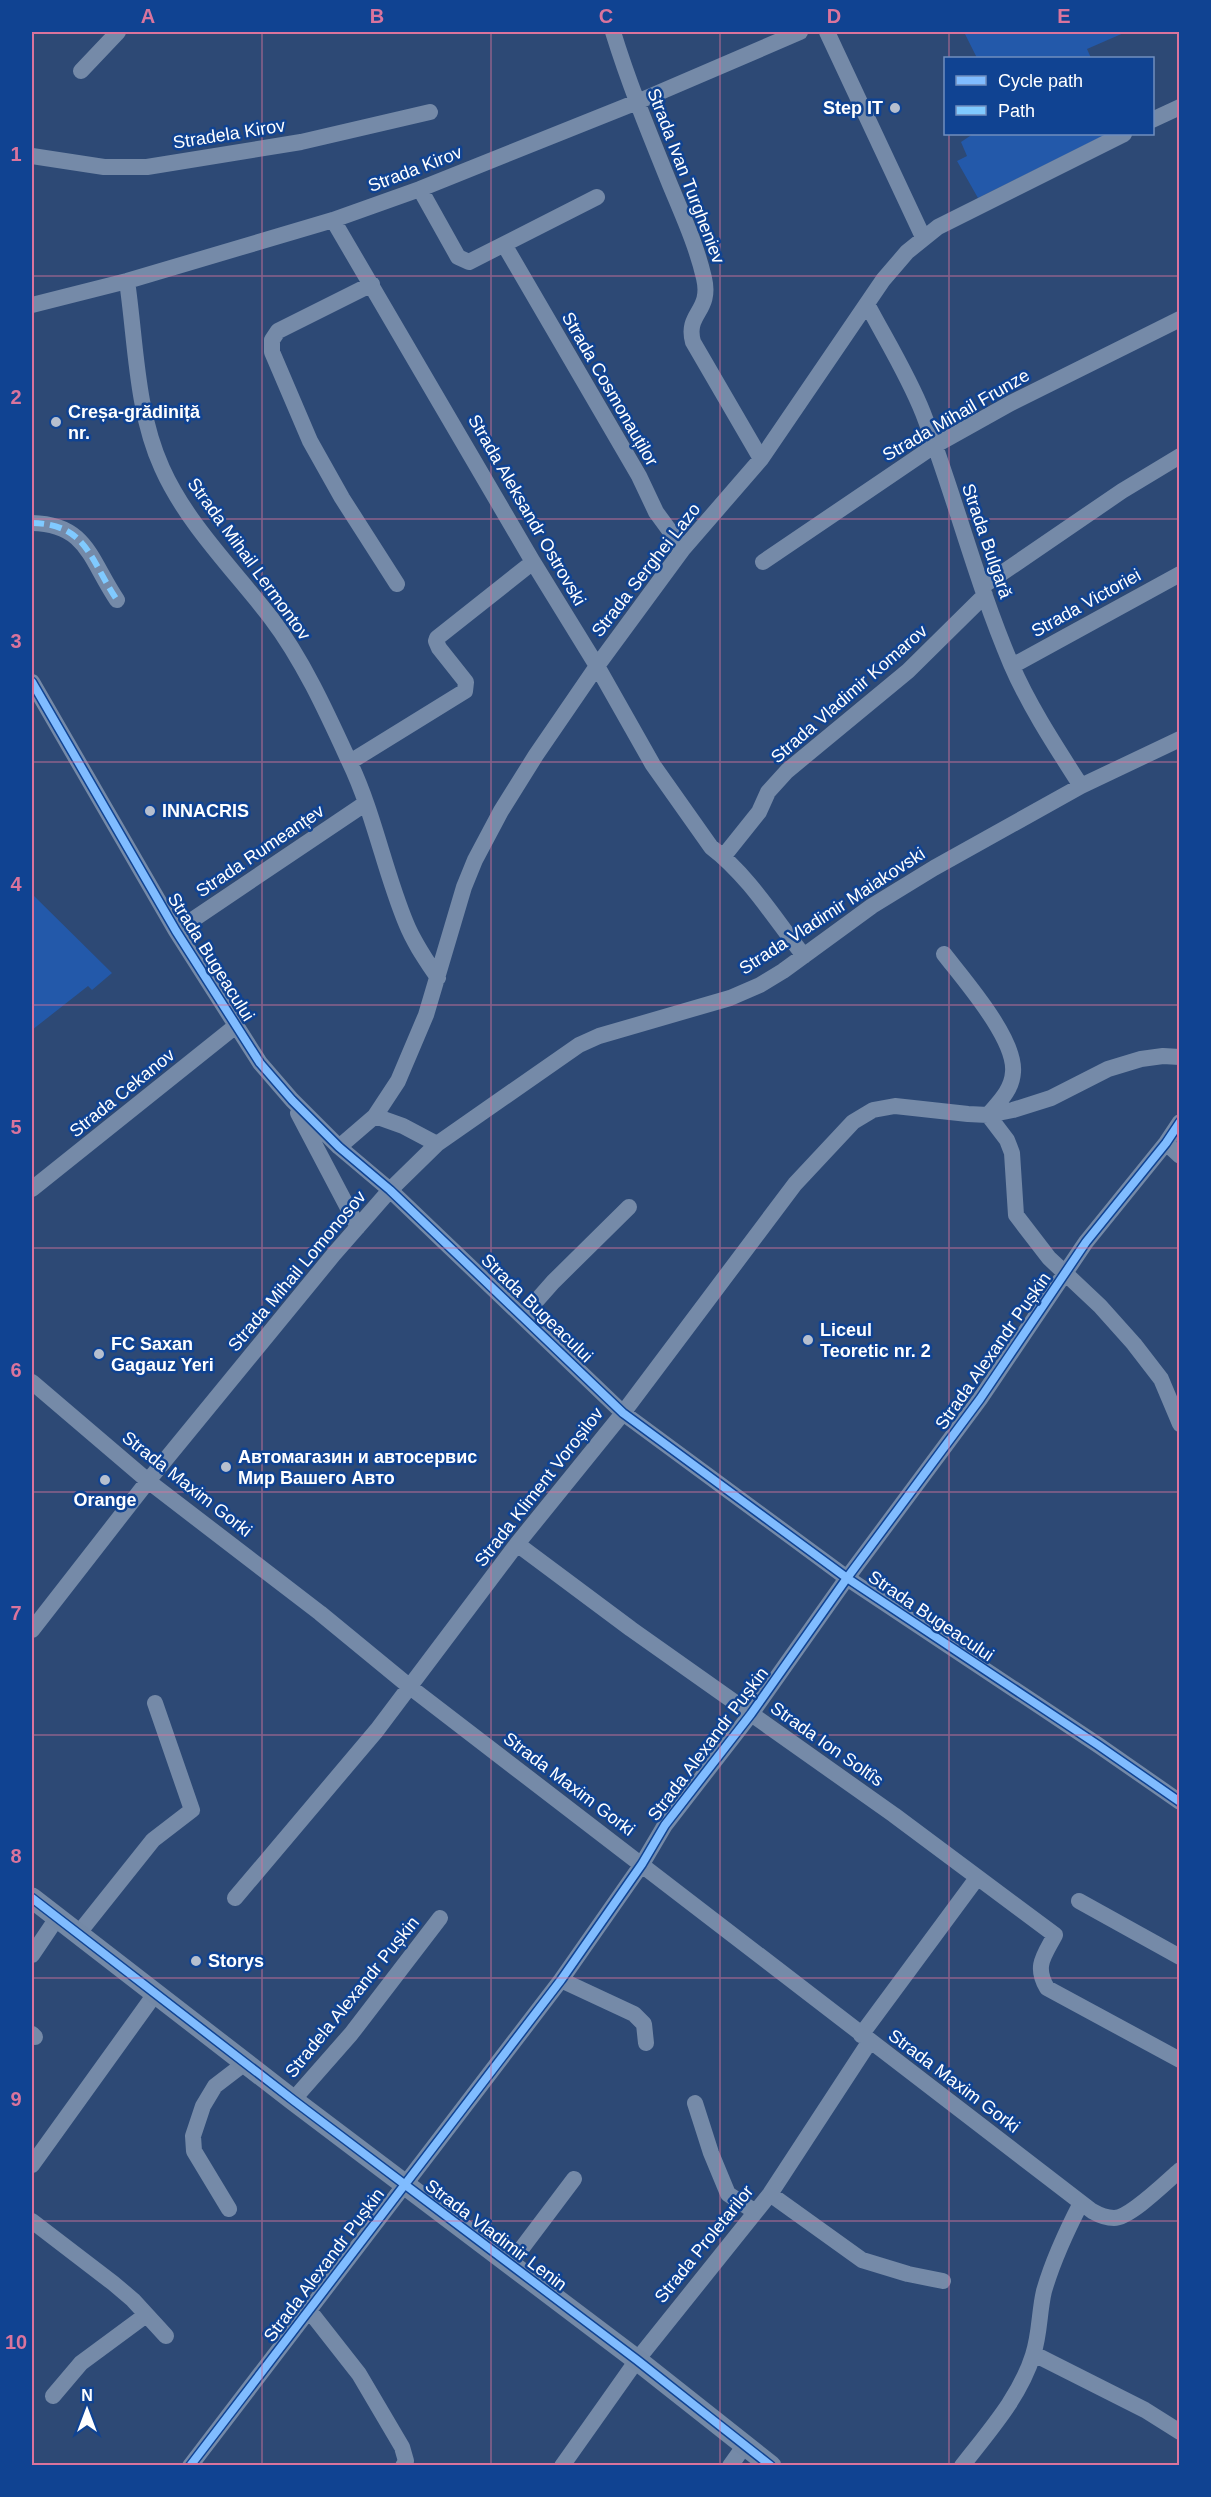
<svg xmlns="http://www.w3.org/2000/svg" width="1211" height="2497" font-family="Arial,sans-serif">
<rect width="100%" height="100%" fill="#2d4975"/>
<path fill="#2359aa" d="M 964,32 L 1126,32 L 1087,49 L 1091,58 L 977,58 Z
M 973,134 L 1107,134 L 978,198 L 957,161 L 967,156 L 961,142 Z
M 32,894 L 112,973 L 92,990 L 88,986 L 32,1030 Z"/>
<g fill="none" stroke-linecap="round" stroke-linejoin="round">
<path stroke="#758aa8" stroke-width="16" d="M 613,32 C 629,84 650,135 671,187 C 683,216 697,247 704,278 C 712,312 685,313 693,342 L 761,459
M 827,32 L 923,237
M 81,71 L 118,32
M 1152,120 L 1180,107
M 32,156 L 104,167 L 147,167 L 301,142 L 430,112
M 420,189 L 458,257 L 469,262 L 597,197
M 333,220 L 533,562 L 597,666 L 653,765 L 711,847 C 748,875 775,919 804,956
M 505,246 L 639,476 L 656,512 L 683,549
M 127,281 C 136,343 136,411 162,468 C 187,524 234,570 271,618 C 303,660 327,713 349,761 C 374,813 384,870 406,923 C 414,943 426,960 438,978
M 372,284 L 278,331 L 272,340 L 272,352 L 310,441 L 342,498 L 397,584
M 867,304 C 886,340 908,375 923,413 C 955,496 976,582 1011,664 C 1029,706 1056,747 1081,786
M 32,305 L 127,281 L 333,220 L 420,189 L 637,102 L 800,32
M 32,523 C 87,524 90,560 117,600
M 763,562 L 934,446 L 1011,403 L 1180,319
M 983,586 L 1122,491 L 1180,456
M 1012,666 L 1180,574
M 32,682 L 176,931 L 260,1063 L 292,1100 L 339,1147 L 390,1190 L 623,1413 L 847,1578 L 1098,1745 L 1180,1802
M 350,762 L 465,691 L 466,682 L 439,648 L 436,641 L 437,638 L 533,562
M 723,857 L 759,812 L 768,792 L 787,771 L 908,671 L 985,595
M 176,931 L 366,803
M 944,954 C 964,980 1016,1039 1013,1072 C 1012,1090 999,1102 988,1115 L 1007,1140 L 1012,1153 L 1016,1215 L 1049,1258 L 1100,1306 L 1134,1344 L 1161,1379 L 1180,1424
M 298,1113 L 358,1227
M 375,1116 L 403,1126 L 437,1144
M 1166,1143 L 1180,1156
M 339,1147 L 375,1116 L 398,1081 L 426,1015 L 464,887 L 475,860 L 501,811 L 536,755 L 597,666 L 683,549 L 761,459 L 883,280 L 907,252 L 938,227 L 1124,134
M 32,1189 L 237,1025
M 523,1316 L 553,1282 L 629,1207
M 32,1382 L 148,1481 L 320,1613 L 410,1687 L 1092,2211 C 1099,2215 1106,2218 1114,2218 C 1130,2218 1166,2182 1180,2170
M 517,1544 L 631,1629 L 894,1815 L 1055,1935 C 1044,1956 1034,1966 1047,1988 L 1180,2060
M 32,1630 L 148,1481 L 334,1254 L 390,1190 L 437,1144 L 579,1045 L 599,1036 L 730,998 L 760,985 L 783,971 L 872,906 L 934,868 L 1081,786 L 1180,739
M 235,1898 L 377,1730 L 517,1544 L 623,1413 L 795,1184 L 853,1122 L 873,1110 L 895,1106 L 968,1114 L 988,1115 L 1013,1110 L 1051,1098 L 1108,1069 L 1141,1059 L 1163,1056 L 1180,1057
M 1079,1901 L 1180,1957
M 78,1934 L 153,1840 L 192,1810 L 155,1703
M 32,1955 L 57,1918
M 561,1980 L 634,2014 L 644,2024 L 646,2043
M 32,2034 L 35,2037
M 861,2035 L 977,1878
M 293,2100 L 351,2034 L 440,1918
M 695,2103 L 711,2153 L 728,2194 L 754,2211
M 32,2165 L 155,1994
M 770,2194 L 862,2260 L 908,2274 L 943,2281
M 229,2209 L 194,2151 L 193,2136 L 203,2106 L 215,2086 L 245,2063
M 32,2221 L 113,2283 L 133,2300 L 166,2336
M 510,2264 L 574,2179
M 308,2309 L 359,2374 L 402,2447 L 406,2461 L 403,2466
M 1034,2354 L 1145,2410 L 1180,2432
M 53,2396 L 81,2363 L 146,2315
M 190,2466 L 561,1980 L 642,1864 L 665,1825 L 751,1714 L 847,1578 L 980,1399 L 1086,1242 L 1166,1143 L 1180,1122
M 562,2466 L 637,2360 L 770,2194 L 870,2041
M 730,2466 L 745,2445
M 962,2466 C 989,2431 1020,2397 1033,2355 C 1040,2334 1039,2312 1044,2291 C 1053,2260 1066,2232 1081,2203"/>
<path stroke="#7489a6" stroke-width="21" d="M 32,1898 L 293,2100 L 637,2360 L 771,2466"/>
<path stroke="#80caff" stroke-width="6" stroke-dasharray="12 6" stroke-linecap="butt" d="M 32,523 C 87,524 90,560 117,600"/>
<g stroke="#104392" stroke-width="11">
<path id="cycleway" d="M 32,682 L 176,931 L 260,1063 L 292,1100 L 339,1147 L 390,1190 L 623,1413 L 847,1578 L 1098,1745 L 1180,1802
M 32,1898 L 293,2100 L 637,2360 L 771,2466
M 190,2466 L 561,1980 L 642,1864 L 665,1825 L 751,1714 L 847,1578 L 980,1399 L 1086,1242 L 1166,1143 L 1180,1122"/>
</g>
<use href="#cycleway" stroke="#80bcff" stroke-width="8"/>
</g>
<path fill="none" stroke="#da749d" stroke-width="1.5" stroke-opacity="0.55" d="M 262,32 L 262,2466M 491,32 L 491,2466M 720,32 L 720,2466M 949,32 L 949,58M 949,134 L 949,2466M 32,276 L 1180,276M 32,519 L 1180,519M 32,762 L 1180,762M 32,1005 L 1180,1005M 32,1248 L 1180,1248M 32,1492 L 1180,1492M 32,1735 L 1180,1735M 32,1978 L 1180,1978M 32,2221 L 1180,2221"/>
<g fill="#b6bfcf" stroke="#104392" stroke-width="2">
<circle cx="895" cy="108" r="6"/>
<circle cx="56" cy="422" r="6"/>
<circle cx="150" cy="811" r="6"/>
<circle cx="808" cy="1340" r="6"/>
<circle cx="99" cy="1354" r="6"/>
<circle cx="226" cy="1467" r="6"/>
<circle cx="105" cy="1480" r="6"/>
<circle cx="196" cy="1961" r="6"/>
</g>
<g text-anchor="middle" stroke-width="5" stroke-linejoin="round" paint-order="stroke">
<g font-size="18" font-weight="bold" fill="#fff" stroke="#104392" text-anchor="start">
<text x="883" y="114" text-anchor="end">Step IT</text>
<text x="68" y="418">Creșa-grădiniță<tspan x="68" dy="21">nr.</tspan></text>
<text x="162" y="817">INNACRIS</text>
<text x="820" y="1336">Liceul<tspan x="820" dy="21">Teoretic nr. 2</tspan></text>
<text x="111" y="1350">FC Saxan<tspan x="111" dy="21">Gagauz Yeri</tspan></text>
<text x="238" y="1463">Автомагазин и автосервис<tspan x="238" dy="21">Мир Вашего Авто</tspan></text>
<text x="105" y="1506" text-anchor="middle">Orange</text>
<text x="208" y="1967">Storys</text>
</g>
<g font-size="18" fill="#fff" stroke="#104392">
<text transform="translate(229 134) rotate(-9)" y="6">Stradela Kirov</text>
<text transform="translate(415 169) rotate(-21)" y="6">Strada Kirov</text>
<text transform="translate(686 176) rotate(69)" y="6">Strada Ivan Turgheniev</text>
<text transform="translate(610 389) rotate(60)" y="6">Strada Cosmonauților</text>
<text transform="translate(956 415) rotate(-30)" y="6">Strada Mihail Frunze</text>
<text transform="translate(527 510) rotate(60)" y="6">Strada Aleksandr Ostrovski</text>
<text transform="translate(987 541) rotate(71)" y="6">Strada Bulgară</text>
<text transform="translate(249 559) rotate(54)" y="6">Strada Mihail Lermontov</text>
<text transform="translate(646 570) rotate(-52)" y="6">Strada Serghei Lazo</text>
<text transform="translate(1086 603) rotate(-29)" y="6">Strada Victoriei</text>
<text transform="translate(849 694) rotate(-41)" y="6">Strada Vladimir Komarov</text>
<text transform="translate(260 851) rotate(-34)" y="6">Strada Rumeanțev</text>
<text transform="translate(832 911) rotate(-33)" y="6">Strada Vladimir Maiakovski</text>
<text transform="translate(211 957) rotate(58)" y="6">Strada Bugeacului</text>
<text transform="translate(122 1093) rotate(-39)" y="6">Strada Cekanov</text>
<text transform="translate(297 1271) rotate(-50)" y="6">Strada Mihail Lomonosov</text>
<text transform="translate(537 1308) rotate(44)" y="6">Strada Bugeacului</text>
<text transform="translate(993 1351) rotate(-55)" y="6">Strada Alexandr Pușkin</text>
<text transform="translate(187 1484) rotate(38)" y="6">Strada Maxim Gorki</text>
<text transform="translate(539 1487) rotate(-52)" y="6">Strada Kliment Voroșilov</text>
<text transform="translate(931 1616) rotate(34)" y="6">Strada Bugeacului</text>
<text transform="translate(708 1744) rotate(-53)" y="6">Strada Alexandr Pușkin</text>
<text transform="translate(827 1744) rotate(35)" y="6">Strada Ion Soltîs</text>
<text transform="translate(569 1784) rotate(37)" y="6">Strada Maxim Gorki</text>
<text transform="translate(352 1997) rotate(-51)" y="6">Stradela Alexandr Pușkin</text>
<text transform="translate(954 2081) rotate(37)" y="6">Strada Maxim Gorki</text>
<text transform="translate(496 2235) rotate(37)" y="6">Strada Vladimir Lenin</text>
<text transform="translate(704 2244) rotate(-51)" y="6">Strada Proletarilor</text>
<text transform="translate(324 2265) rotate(-53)" y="6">Strada Alexandr Pușkin</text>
</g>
</g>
<rect width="1211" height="2497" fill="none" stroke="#104392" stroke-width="66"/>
<rect x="944" y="57" width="210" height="78" fill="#104392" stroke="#708ebe" stroke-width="1.5"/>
<rect x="956" y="76" width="30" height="9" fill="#80bcff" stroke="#708ebe" stroke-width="1.5"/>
<text x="998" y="87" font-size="18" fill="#ffffff">Cycle path</text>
<rect x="956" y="106" width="30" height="9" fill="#80caff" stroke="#708ebe" stroke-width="1.5"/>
<text x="998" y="117" font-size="18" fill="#ffffff">Path</text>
<g transform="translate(87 2410)" stroke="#104392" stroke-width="4.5" paint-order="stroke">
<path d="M0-4.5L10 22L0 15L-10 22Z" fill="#ffffff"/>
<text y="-9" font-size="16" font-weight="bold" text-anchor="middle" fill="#ffffff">N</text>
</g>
<rect x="33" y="33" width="1145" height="2431" fill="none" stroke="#da749d" stroke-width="2"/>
<g font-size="20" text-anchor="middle" font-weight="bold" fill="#da749d">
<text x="148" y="23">A</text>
<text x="377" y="23">B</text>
<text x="606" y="23">C</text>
<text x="834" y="23">D</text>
<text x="1064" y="23">E</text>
<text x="16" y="161">1</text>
<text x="16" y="404">2</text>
<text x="16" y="648">3</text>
<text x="16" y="891">4</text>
<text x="16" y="1134">5</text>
<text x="16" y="1377">6</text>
<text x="16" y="1620">7</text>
<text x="16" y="1863">8</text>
<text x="16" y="2106">9</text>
<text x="16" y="2349">10</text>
</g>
</svg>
